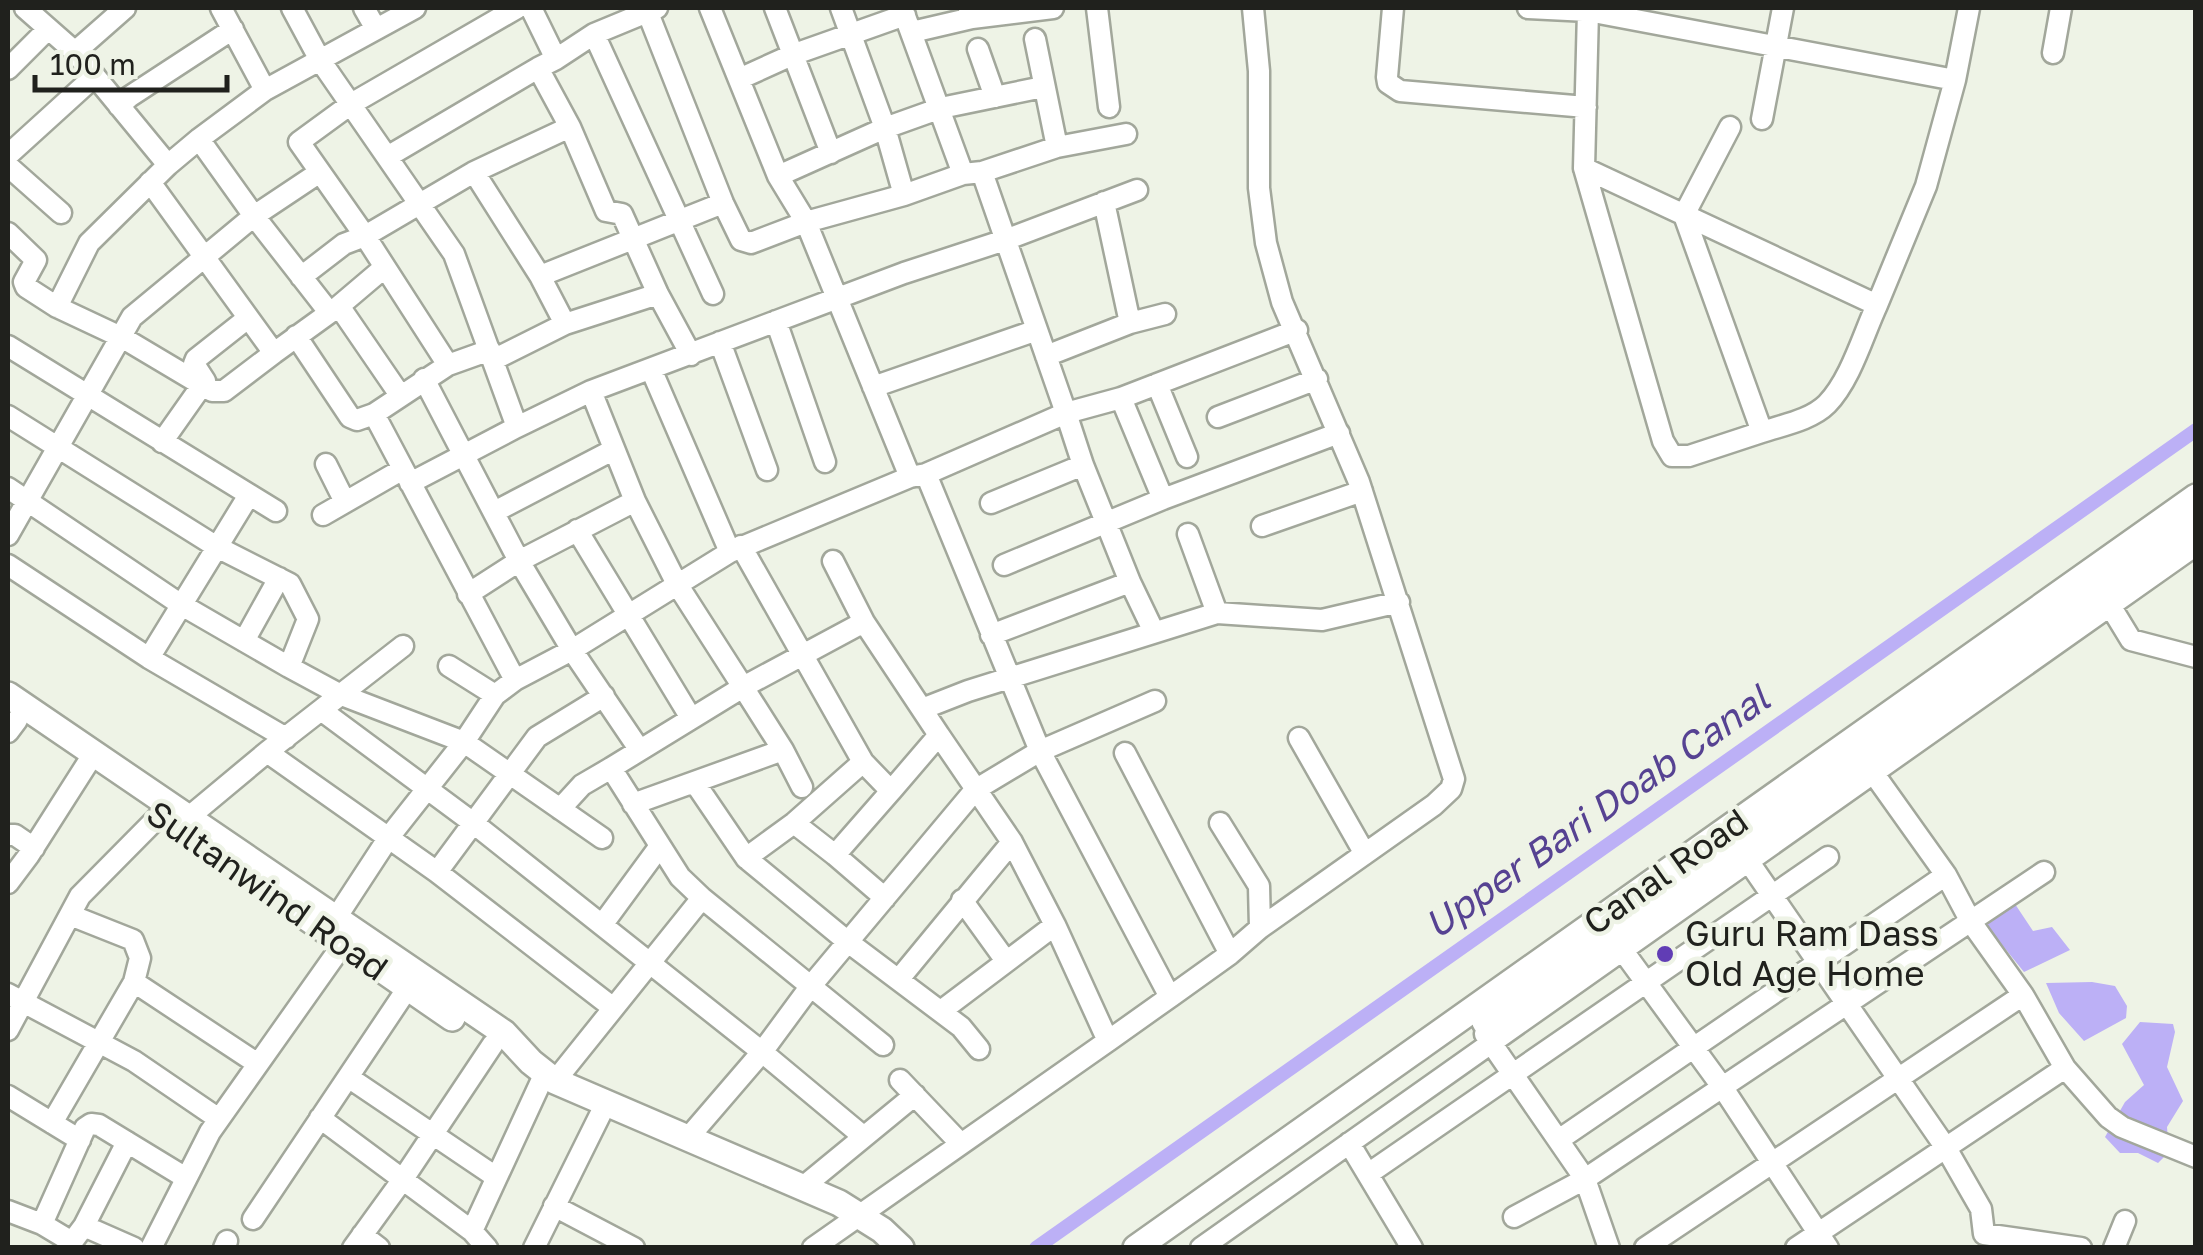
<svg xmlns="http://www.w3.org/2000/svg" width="2203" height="1255" font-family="'Golos Text',sans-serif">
<rect width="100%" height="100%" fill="#eef3e6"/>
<path fill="#bcb0f6" d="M 2015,904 L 2033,931 L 2052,927 L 2070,950 L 2024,972 L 1982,920 L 2004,905 Z
M 2092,982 L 2115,986 L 2127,1006 L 2126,1018 L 2084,1041 L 2059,1013 L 2046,983 Z
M 2140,1022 L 2173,1024 L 2175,1032 L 2167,1067 L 2183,1101 L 2167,1127 L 2169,1152 L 2158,1163 L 2138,1153 L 2120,1153 L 2105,1137 L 2125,1102 L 2144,1085 L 2122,1044 Z"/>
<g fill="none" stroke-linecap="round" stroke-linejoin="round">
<path stroke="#bcb0f6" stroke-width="14" d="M 1036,1248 L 2196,430"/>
<g stroke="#a2a79b" stroke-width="25">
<path id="minor" d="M 292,8 L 320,60 L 454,254 L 517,427 L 591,391 L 635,501 L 677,584 L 743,687 L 611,768 L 680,877 L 702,898 L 555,1081
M 364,8 L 376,29
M 646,8 L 723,203 L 741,240 L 751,243 L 806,222 L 778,176 L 710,8
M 775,8 L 831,153
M 841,8 L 885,128 L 904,195
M 1097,8 L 1109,107
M 1393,8 L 1387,77 L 1388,83 L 1400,91 L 1586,107
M 1528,8 L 1588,11 L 1584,168 L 1877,305 L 1926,186 L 1955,80 L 1969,8
M 1588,11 L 1955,80
M 972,18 L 1053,8
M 912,32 L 972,18 L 969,9
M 594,34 L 713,294
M 1035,39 L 1057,147
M 978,49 L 995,97
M 75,52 L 125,8
M 2053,53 L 2061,8
M 556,59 L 594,34 L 657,8
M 8,69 L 47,30
M 739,79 L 792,55 L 905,15
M 265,90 L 415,8
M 119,106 L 129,97 L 233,29
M 1762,119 L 1783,8
M 570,127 L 606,211 L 622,214 L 658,294 L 691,355
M 1730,127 L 1684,215 L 1762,432 C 1783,425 1811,420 1827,404 C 1851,379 1863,335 1877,305
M 199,139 L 265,90 L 221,8
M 8,155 L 95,76
M 387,157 L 538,68
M 168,165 L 89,243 L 57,307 L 123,338 L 212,391 L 224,391 L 274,353
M 8,166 L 61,213
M 1584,168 L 1663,441 L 1672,456 L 1689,456 L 1762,432
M 320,172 L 254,216 L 329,312
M 474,172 L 540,276 L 565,324 L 493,360
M 982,172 L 1057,147 L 1126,134
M 778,176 L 885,128 L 941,108 L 1043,87
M 150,182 L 274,353 L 339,306 L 400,395
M 1104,202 L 1130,323
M 8,233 L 36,260 L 24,282 L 26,287 L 57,307
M 540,276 L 723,203
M 301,277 L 344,244 L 365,236 L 299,142 L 351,104 L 517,8
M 339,306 L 385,267
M 776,321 L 825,462
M 565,324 L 658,294
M 296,336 L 350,417 L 357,420 L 374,414
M 720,342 L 767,470
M 8,346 L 276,511
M 490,350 L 448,365 L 374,414 L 515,680
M 1046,356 L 1130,323 L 1165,314
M 448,365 L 365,236 L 474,172 L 570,127 L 538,68 L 556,59 L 531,8
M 651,369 L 730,552
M 424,379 L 519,561 L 468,594
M 1157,384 L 1187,457
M 873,387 L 1037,330
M 591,391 L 904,273 L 1005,240 L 1137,190
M 1121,398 L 1297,330
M 8,416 L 217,547 L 290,584 L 308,619 L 289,667
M 1218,417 L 1317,379
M 162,442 L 205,381 L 194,364 L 196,359 L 248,318
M 326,464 L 345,502
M 926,474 L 1040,751 L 1170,997 L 1108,1041
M 910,477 L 806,222 L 904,195 L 963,174
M 410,483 L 517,427
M 8,488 L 180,604 L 289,667 L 339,694 L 464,742 L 495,695 L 515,680 L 572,650 L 730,552 L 910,477 L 926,474 L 1066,413 L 982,172 L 963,174 L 902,8
M 635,501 L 519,561 L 572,650 L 639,749
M 991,503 L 1083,465
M 494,512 L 613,450
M 323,515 L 403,469
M 1262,526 L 1362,491
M 577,530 L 691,718
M 1188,534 L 1217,613
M 8,535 L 132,317 L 254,216 L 199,139 L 168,165 L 75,52 L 25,8
M 741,546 L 863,762 L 891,791 L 939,735 L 864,622
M 8,565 L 149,658 L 286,738
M 1004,565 L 1163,499
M 1130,582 L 1154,632
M 2103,594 L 2131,640 L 2196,657
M 991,635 L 1130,582 L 1083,465 L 1066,413 L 1121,398 L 1163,499 L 1339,433
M 244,641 L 279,578
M 149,658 L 249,495
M 449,666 L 495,695
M 922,709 L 968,691 L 1217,613 L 1322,620 L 1399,602
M 321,710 L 472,822 L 762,1052 L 688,1138
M 8,732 L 17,720
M 939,735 L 1012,842 L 1055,925 L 941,1011
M 1299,738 L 1365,854
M 783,750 L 802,787
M 267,752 L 437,872 L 612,1007
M 1125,753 L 1230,954 L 1170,997
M 1874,774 L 1946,875 L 1971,922 L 2023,995 L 2065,1068 L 2108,1117 L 2122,1127 L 2196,1157
M 695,783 L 746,858 L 848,942 L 961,1027 L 979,1049
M 633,804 L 783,750 L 743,687 L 864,622 L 833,561
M 560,809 L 582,785 L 611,768
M 794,823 L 835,855 L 891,791
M 1220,823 L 1259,886 L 1260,928
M 177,827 L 267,752 L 403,646
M 8,835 L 15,835 L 34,848
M 1742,852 L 1946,1148 L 1981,1209 L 1984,1234 L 2081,1248
M 835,855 L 885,898
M 746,858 L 794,823 L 863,762
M 437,872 L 537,737 L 604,696
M 8,883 L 29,855 L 94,753
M 702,898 L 883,1045
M 962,900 L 1006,961
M 336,918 L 389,837 L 464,742 L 602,838
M 602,925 L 660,846
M 1623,951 L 1723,1088 L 1828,1248
M 1230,954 L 1260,928 L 1434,805 L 1451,789 L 1454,779 L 1359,482 L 1282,302 L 1266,243 L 1259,188 L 1259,71 L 1253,8
M 899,979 L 1012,842
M 134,982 L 258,1064
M 8,994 L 134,1061 L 219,1119
M 8,1030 L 80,896 L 171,804
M 1485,1034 L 1585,1179 L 1609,1248
M 348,1077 L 496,1177
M 900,1080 L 961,1144
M 8,1096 L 80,1140
M 320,1118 L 472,1231 L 487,1248
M 52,1123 L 134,982 L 140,958 L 133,940 L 70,915
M 864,1137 L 762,1052 L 810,987 L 975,790 L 1040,751 L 1155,701
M 1560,1139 L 1946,875
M 1349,1143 L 1412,1248
M 1368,1174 L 1828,857
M 803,1187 L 915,1095
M 554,1206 L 634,1248
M 8,1211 L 42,1224 L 72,1242 L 84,1226 L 134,1248
M 1514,1217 L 1585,1179 L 2044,872
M 253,1219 L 407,989
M 42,1224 L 85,1128 L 91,1124 L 99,1125 L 186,1178
M 84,1226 L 127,1142
M 472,1231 L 545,1073
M 362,1235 L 379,1248
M 151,1248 L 210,1132 L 343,944
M 224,1248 L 227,1241
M 353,1248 L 403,1179 L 493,1044
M 534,1248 L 606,1103
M 813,1248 L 1108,1041 L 1055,925
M 1201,1248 L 2196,545
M 1645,1248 L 2023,995
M 1796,1248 L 2065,1068
M 2114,1248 L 2125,1221"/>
</g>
<g stroke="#a2a79b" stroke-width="30">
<path id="major" d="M 8,695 L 504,1033 L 531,1062 L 555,1081 L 839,1203 L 882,1230 L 901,1248
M 300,913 L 452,1018
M 1485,1022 L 2196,520
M 1136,1248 L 2196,497"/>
</g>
<use href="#minor" stroke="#fff" stroke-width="20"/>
<use href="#major" stroke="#fff" stroke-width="25"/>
</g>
<circle fill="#613db5" stroke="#eef3e6" stroke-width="4" cx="1665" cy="954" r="10"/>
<g text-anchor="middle" stroke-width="9" stroke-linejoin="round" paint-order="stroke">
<g font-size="35" fill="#20211d" stroke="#eef3e6">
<text transform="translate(1666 872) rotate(-35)" y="12">Canal Road</text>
<text transform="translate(267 891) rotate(35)" y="12">Sultanwind Road</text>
</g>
<g font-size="35" fill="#20211d" stroke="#eef3e6" text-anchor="start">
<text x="1685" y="946">Guru Ram Dass<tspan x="1685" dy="40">Old Age Home</tspan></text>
</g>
<g font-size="38" font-style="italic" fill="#564292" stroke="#eef3e6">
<text transform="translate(1597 812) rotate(-35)" y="13">Upper Bari Doab Canal</text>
</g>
</g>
<rect width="2203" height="1255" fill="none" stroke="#20211d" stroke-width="20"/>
<path d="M35 75v15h192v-15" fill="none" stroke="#20211d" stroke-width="5"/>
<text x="50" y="75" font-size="30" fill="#20211d" stroke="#eef3e6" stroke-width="8" paint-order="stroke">100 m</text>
</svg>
